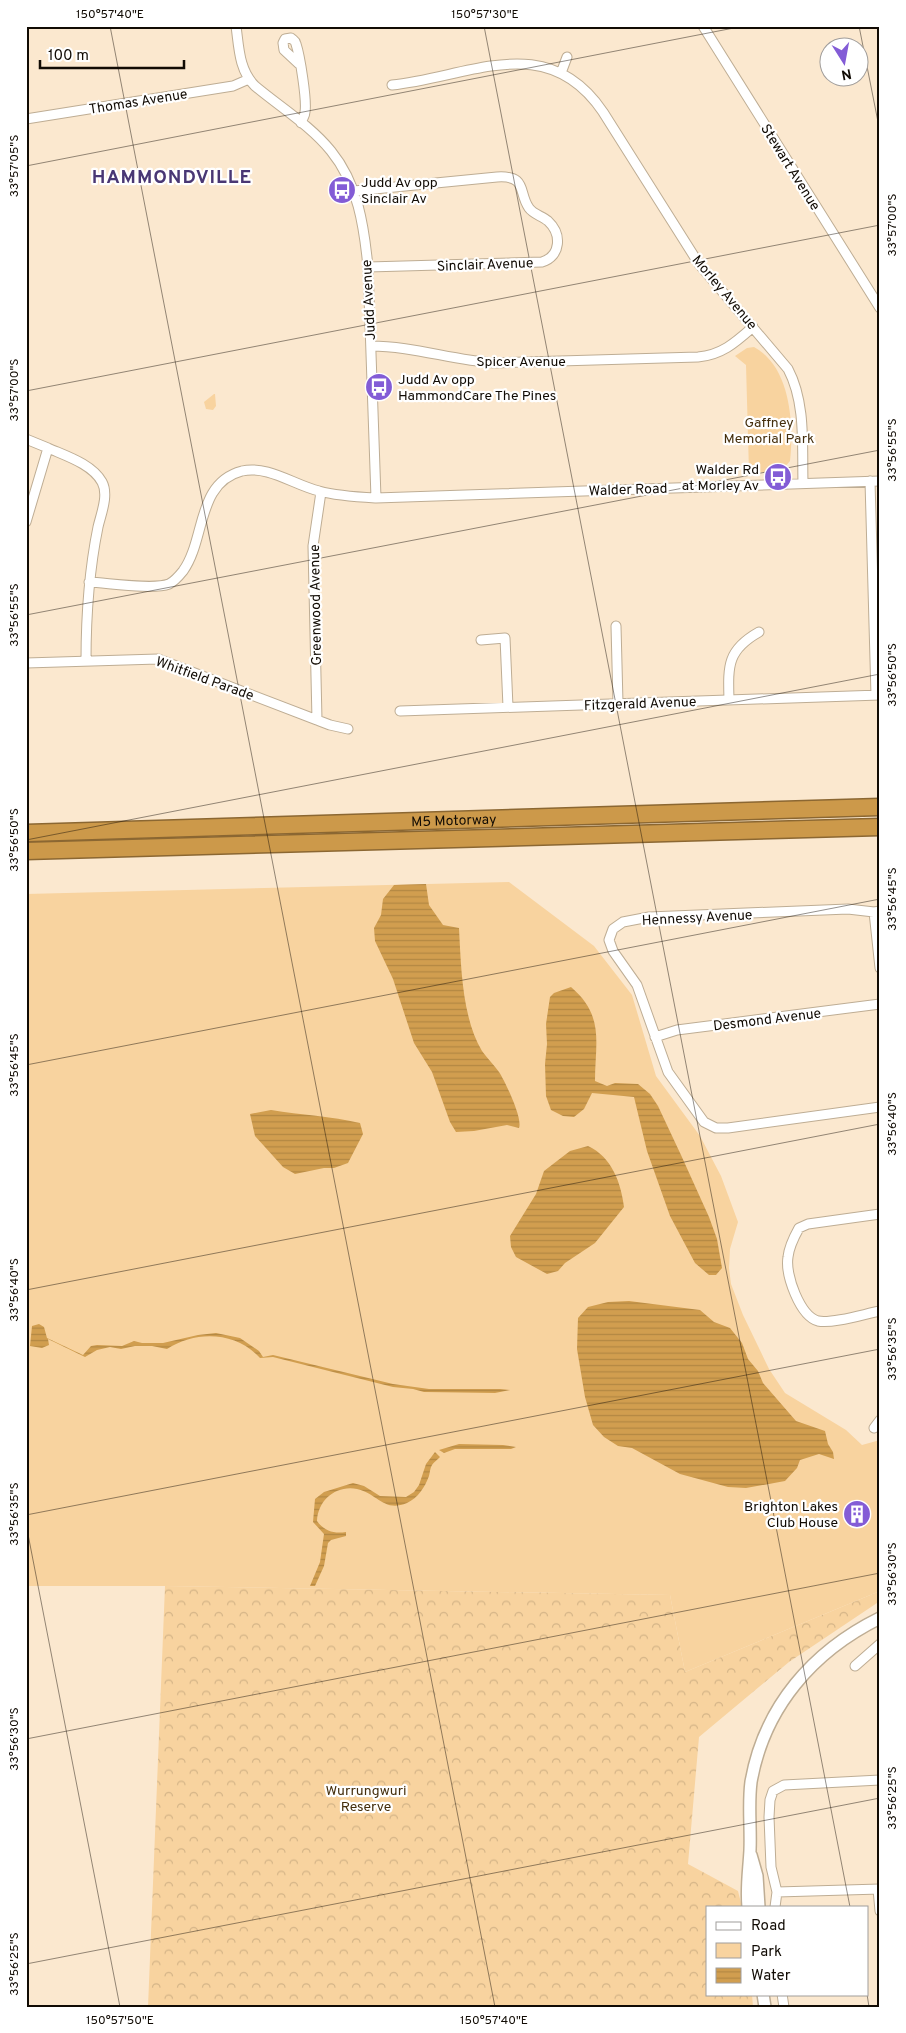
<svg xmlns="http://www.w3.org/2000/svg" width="906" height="2033" font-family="Overpass,sans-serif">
<defs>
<pattern id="forest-crowns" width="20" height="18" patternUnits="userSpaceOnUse" patternTransform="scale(1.25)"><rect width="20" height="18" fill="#f8d39f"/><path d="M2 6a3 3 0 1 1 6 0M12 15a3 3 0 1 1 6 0" fill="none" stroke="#d4b487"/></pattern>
<pattern id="water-rules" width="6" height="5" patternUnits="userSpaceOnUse" patternTransform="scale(1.25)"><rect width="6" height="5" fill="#d19e4f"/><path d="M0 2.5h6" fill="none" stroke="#b28743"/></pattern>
</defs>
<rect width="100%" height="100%" fill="#fbe8cf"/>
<path fill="#f8d39f" d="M 754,347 C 791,367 794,425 790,461 C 780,475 764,472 749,472 L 746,365 L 735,356 L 747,348 Z
M 214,394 L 215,394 L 216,406 L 213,410 L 206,409 L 204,402 Z
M 509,882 L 594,946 L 632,995 L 656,1076 L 700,1136 L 721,1176 L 738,1222 L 730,1249 L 729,1268 L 731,1284 L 743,1315 L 769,1369 L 785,1393 L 846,1430 L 862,1445 L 880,1440 L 880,1591 L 685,1672 L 670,1595 L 165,1586 L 26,1586 L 26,894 Z"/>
<path fill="url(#forest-crowns)" d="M 165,1586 L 670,1595 L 685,1672 L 880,1591 L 880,1601 L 789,1662 L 699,1737 L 688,1864 L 738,1891 L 742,1907 L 707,1907 L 707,1994 L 752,1994 L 753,2007 L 148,2007 Z"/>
<path fill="url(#water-rules)" d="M 426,884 L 429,905 L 443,925 L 459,928 C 461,966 462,1018 482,1051 C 487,1058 494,1065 499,1072 C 505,1081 523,1119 519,1128 L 507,1125 L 474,1131 L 456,1132 L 450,1122 L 432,1072 L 414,1043 L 393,979 L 375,941 L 374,928 L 381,915 L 383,899 L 394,885 Z
M 571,987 C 605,1016 595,1043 595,1081 L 607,1086 L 615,1083 L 638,1084 L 650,1094 L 658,1106 L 681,1155 L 709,1217 L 717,1239 L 722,1268 L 716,1275 L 709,1275 L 695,1263 L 670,1216 L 647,1151 L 634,1097 L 592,1093 L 584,1109 L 574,1117 L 563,1116 L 551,1110 L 546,1096 L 545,1064 L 547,1044 L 546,1024 L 550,997 L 554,993 Z
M 271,1110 C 301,1115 331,1116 360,1123 L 363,1134 L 348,1163 L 334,1168 L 324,1168 L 295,1174 L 283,1167 L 255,1136 L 250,1114 Z
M 588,1146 C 612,1157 621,1183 624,1207 L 595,1243 L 565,1263 L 558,1271 L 547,1274 L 516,1257 L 511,1247 L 510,1236 L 536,1194 L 544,1171 L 570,1151 Z
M 629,1301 L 700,1310 L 714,1322 L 730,1328 L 742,1343 L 748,1359 L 758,1371 L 763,1383 L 796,1421 L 825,1431 L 828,1444 L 833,1452 L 834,1459 L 819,1454 L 800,1460 L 797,1468 L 785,1481 L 746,1488 L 728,1487 L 680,1474 L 632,1448 L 618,1446 L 604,1437 L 593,1425 L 585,1397 L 577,1349 L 578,1318 L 588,1307 L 608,1302 Z
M 39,1324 L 44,1327 L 47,1338 L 83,1355 L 91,1346 L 97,1345 L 122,1346 L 134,1341 L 142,1343 L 163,1343 L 198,1335 L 216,1333 L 240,1338 L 259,1351 L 263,1357 L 273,1355 L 393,1384 L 429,1389 L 500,1389 L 510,1390 L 495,1393 L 424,1392 L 413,1389 L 393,1387 L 273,1357 L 260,1358 C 236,1332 197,1330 167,1349 L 152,1346 L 135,1346 L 121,1349 L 110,1347 L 97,1350 L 85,1357 L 48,1339 L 49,1345 L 42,1348 L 30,1346 L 32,1326 Z
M 459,1444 L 503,1445 L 516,1447 L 511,1449 L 455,1449 L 444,1453 L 439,1450 Z
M 435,1452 L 440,1457 C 438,1459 434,1462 432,1465 C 430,1468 430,1472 429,1476 C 425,1487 418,1498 407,1503 C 384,1513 377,1493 357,1489 C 336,1485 318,1500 317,1521 C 324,1531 334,1534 346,1532 L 346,1536 L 331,1540 L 328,1543 L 324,1566 L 315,1586 L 310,1586 L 320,1562 L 324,1534 L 313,1522 L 315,1499 L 324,1492 L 353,1483 L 364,1486 L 380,1496 L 406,1497 L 414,1492 L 419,1485 L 426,1464 Z"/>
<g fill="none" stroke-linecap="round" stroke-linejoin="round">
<g stroke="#bead94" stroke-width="11">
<path id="minor" d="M 236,26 C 239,48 239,70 255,86 C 280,107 311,126 331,151 C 358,184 364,226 368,267 L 376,498
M 703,26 L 880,308
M 299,64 L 284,50 L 283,43 L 285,39 L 291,38 C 294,41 295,40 296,44 C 300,56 307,100 305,112 C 305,116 302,119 301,123
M 561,73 L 567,57
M 392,85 C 470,77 547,29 603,112 L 699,264 L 788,369 C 806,403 802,446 803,483
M 26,119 L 233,86 L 249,79
M 354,191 L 497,177 C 528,175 518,193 529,208 C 533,214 542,216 548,221 C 562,234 561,256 542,262 L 368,267
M 371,346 C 412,346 452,360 494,363 L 698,357 C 722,355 736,342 753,327
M 26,439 L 48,448
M 870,481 L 876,695
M 26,522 L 48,448 C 66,456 92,464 102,482 C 109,495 101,514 98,527 C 89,571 86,616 86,661
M 89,582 C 109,583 153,590 169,584 C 175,581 179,576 183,571 C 206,539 196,483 242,471 C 268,465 294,485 319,491 C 337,496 357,497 376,498 L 880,481
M 616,626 L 618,703
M 481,640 L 505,638 L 508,707
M 26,663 L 158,659 L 330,725 L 348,729
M 729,700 C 728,666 727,650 759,632
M 400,711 L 880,695
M 317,720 L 313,546 L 321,492
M 880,911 L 874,912 L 848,909 L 649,917 L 623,922 L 613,929 L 609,940 L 613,951 L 637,985 L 668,1072 L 704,1122 L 716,1128 L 728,1128 L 880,1107
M 874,912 L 880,968
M 655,1037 L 677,1030 L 880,1004
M 880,1214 L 808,1224 L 799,1228 C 794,1237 789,1247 788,1257 C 785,1275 800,1316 818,1321 C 833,1324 864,1314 880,1311
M 874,1428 L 880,1420
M 855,1666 L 880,1644
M 878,1889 L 880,1911
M 777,1892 L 880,1889
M 775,1907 L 777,1892 L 771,1867 L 769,1817 L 770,1800 L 773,1791 L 784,1785 L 880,1780
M 782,1994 L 784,2007"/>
</g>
<g stroke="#bead94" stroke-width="14">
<path id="tertiary" d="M 751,1855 L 757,1876 L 759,1907
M 748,1907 C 746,1887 749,1870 750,1850 C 751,1827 748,1805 751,1782 C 764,1707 813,1651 880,1618
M 763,1994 L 765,2007"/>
</g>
<g stroke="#8b6732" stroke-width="19">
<g id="motorway">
<path id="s1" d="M 26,833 L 880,807"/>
<path d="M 26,851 L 880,827"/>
</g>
</g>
<use href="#minor" stroke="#fff" stroke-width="9"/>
<use href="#tertiary" stroke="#fff" stroke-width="11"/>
<use href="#motorway" stroke="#cc994a" stroke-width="16"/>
</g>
<path fill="none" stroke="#110b04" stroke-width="1" stroke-opacity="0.45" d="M 110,26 L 495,2007M 484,26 L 850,1907M 859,26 L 880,132M 26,166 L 744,26M 26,391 L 880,225M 26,615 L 880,450M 26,840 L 880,674M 26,1065 L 880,899M 26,1290 L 880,1124M 26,1515 L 880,1349M 26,1524 L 120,2007M 26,1739 L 880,1573M 26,1964 L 880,1798M 867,1994 L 869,2007"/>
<defs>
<g id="bus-disc" transform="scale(1.4375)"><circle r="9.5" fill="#835cd6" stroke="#fff"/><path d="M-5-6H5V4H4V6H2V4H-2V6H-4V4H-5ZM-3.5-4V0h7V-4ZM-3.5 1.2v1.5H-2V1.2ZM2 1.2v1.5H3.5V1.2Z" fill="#fff"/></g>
<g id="building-disc" transform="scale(1.4375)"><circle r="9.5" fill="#835cd6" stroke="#fff"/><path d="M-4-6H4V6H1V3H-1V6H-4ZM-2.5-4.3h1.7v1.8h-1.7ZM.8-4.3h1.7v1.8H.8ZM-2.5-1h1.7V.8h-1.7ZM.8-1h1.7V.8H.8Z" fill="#fff"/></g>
</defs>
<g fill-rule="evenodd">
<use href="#bus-disc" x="342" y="190"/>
<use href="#bus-disc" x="379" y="387"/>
<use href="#bus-disc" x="778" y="477"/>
<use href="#building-disc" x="857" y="1514"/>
</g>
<g text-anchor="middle" stroke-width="4.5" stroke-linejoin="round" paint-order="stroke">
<g font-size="14" fill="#110b04" stroke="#fff">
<text transform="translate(138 101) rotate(-9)" y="5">Thomas Avenue</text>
<text transform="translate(791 167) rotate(58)" y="5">Stewart Avenue</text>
<text transform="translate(485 264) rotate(-2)" y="5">Sinclair Avenue</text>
<text transform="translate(725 292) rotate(50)" y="5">Morley Avenue</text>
<text transform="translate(368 300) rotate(-93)" y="5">Judd Avenue</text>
<text x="521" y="366">Spicer Avenue</text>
<text transform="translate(628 489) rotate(-2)" y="5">Walder Road</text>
<text transform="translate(315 605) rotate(-91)" y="5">Greenwood Avenue</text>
<text transform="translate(205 678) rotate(20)" y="5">Whitfield Parade</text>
<text transform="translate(640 703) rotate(-2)" y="5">Fitzgerald Avenue</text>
<text dy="5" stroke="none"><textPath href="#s1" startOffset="428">M5 Motorway</textPath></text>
<text transform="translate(697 917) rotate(-3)" y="5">Hennessy Avenue</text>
<text transform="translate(767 1019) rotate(-7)" y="5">Desmond Avenue</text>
</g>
<g font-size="14" fill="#110b04" stroke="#fff" text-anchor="start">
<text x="361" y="187">Judd Av opp<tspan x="361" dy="16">Sinclair Av</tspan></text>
<text x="398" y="384">Judd Av opp<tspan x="398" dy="16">HammondCare The Pines</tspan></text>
<text x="759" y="474" text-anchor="end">Walder Rd<tspan x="759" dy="16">at Morley Av</tspan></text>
<text x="838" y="1511" text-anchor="end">Brighton Lakes<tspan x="838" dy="16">Club House</tspan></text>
</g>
<g font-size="14" fill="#452f0d" stroke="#fff">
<text x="769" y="427">Gaffney<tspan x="769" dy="16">Memorial Park</tspan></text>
<text x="366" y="1795">Wurrungwuri<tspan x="366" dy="16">Reserve</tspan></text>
</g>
<g font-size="19" font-weight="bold" letter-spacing="1" fill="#493774" stroke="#fff">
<text x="172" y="183">HAMMONDVILLE</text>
</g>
</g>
<rect width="906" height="2033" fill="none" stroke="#ffffff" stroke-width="55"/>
<rect x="706" y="1906" width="162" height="90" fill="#ffffff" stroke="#a09d9b"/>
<rect x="716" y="1922" width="25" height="8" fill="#ffffff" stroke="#a09d9b"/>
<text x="751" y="1930" font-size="15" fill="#110b04">Road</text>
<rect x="716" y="1943" width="25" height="15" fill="#f8d39f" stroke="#a09d9b"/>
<text x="751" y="1956" font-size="15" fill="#110b04">Park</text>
<rect x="716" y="1968" width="25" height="15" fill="url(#water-rules)" stroke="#a09d9b"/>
<text x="751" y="1980" font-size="15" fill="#110b04">Water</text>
<g transform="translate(844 62) rotate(169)"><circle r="24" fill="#ffffff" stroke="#a09d9b"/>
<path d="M0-4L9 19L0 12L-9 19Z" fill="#835cd6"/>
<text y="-8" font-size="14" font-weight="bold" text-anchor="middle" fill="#110b04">N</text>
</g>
<path d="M40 60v8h144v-8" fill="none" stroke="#110b04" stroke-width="2.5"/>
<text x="48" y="60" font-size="15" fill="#110b04" stroke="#ffffff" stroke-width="4" paint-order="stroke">100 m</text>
<rect x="28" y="28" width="850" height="1978" fill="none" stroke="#110b04" stroke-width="2"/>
<g font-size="12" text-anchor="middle" fill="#110b04">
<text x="110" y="18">150°57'40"E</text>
<text x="485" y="18">150°57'30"E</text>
<text transform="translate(14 166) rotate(-90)" y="4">33°57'05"S</text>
<text transform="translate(892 225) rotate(-90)" y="4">33°57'00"S</text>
<text transform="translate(14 390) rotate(-90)" y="4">33°57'00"S</text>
<text transform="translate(892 450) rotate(-90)" y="4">33°56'55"S</text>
<text transform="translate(14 615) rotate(-90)" y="4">33°56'55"S</text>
<text transform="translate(892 675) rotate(-90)" y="4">33°56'50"S</text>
<text transform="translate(14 840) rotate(-90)" y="4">33°56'50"S</text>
<text transform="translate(892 899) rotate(-90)" y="4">33°56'45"S</text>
<text transform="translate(14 1065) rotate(-90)" y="4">33°56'45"S</text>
<text transform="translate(892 1124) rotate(-90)" y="4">33°56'40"S</text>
<text transform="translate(14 1290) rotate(-90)" y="4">33°56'40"S</text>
<text transform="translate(892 1349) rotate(-90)" y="4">33°56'35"S</text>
<text transform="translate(14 1514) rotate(-90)" y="4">33°56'35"S</text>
<text transform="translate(892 1574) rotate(-90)" y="4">33°56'30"S</text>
<text transform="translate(14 1739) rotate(-90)" y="4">33°56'30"S</text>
<text transform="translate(892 1798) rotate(-90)" y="4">33°56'25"S</text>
<text transform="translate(14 1964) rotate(-90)" y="4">33°56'25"S</text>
<text x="120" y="2024">150°57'50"E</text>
<text x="494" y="2024">150°57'40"E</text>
</g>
</svg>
